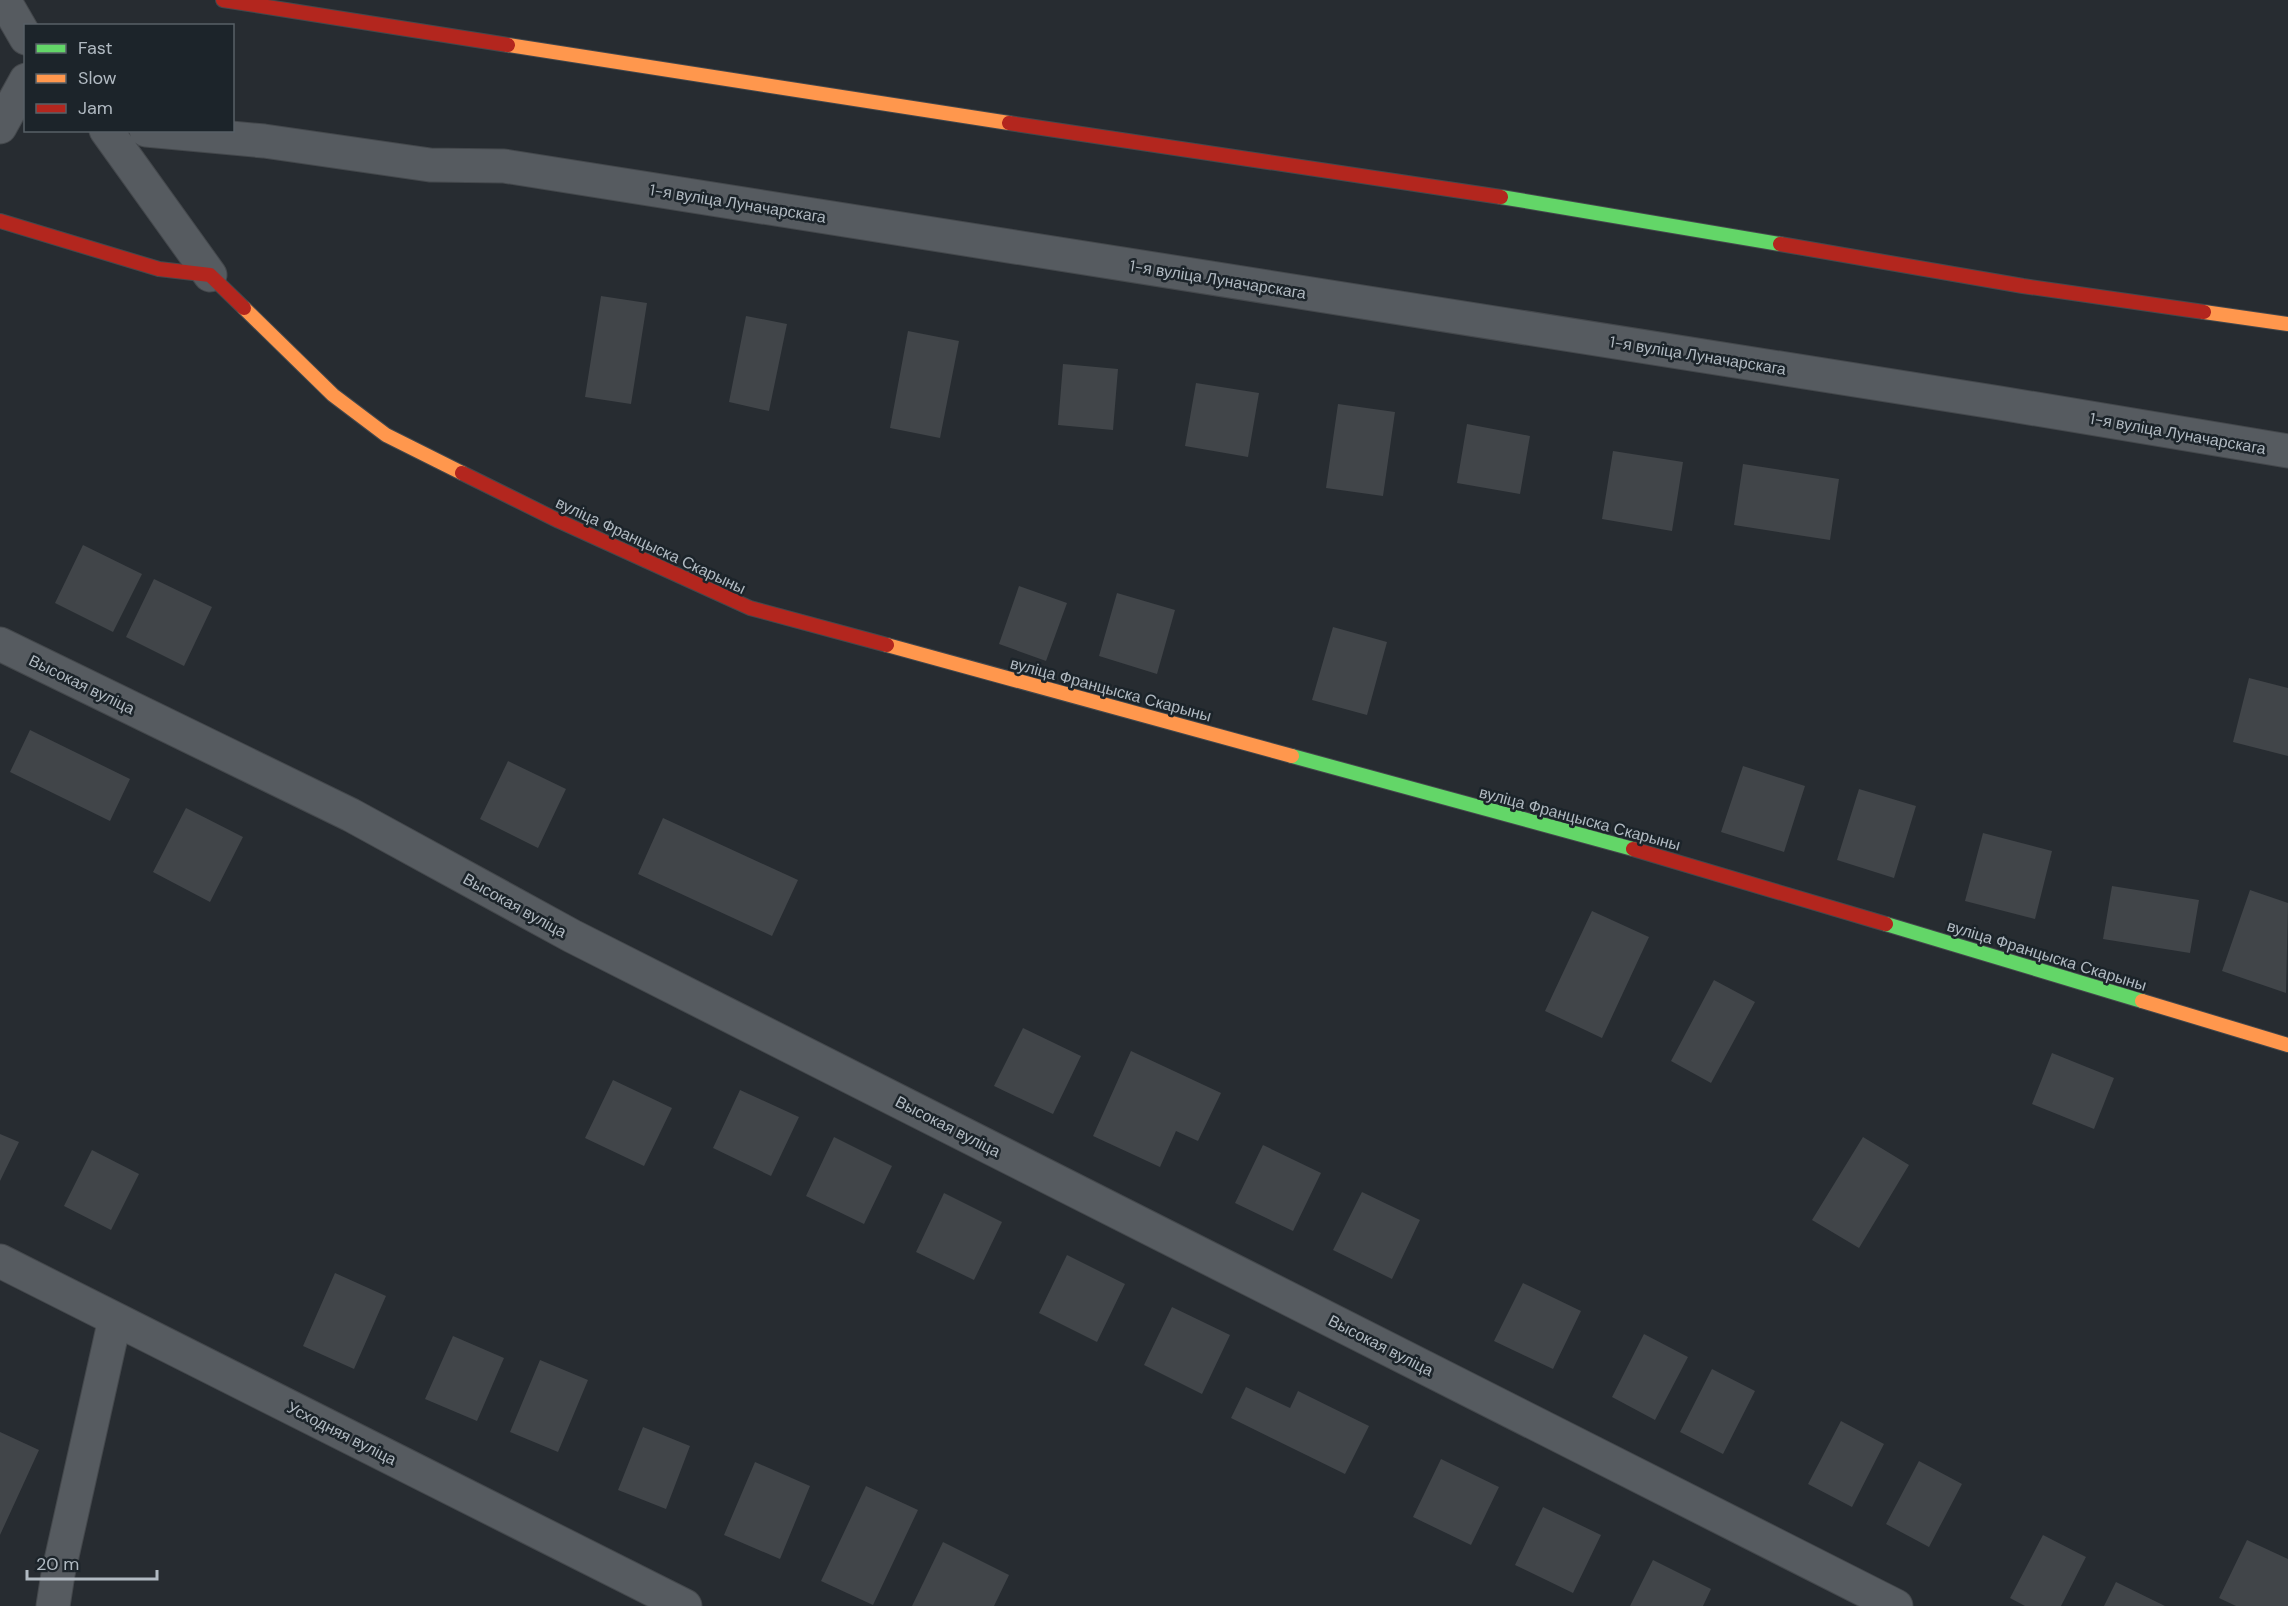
<svg xmlns="http://www.w3.org/2000/svg" width="2288" height="1606" font-family="'DM Sans',sans-serif">
<rect width="100%" height="100%" fill="#272c31"/>
<path fill="#414549" d="M 601,296 L 647,303 L 631,404 L 585,397 Z
M 746,316 L 787,324 L 769,411 L 729,402 Z
M 908,331 L 959,341 L 940,438 L 890,428 Z
M 1063,364 L 1118,369 L 1113,430 L 1058,425 Z
M 1196,383 L 1259,393 L 1248,457 L 1185,446 Z
M 1338,404 L 1395,412 L 1383,496 L 1326,488 Z
M 1467,424 L 1530,436 L 1520,494 L 1457,483 Z
M 1613,451 L 1683,462 L 1672,531 L 1602,519 Z
M 1743,464 L 1839,479 L 1830,540 L 1734,525 Z
M 83,545 L 142,574 L 113,632 L 55,603 Z
M 154,579 L 212,607 L 184,666 L 126,637 Z
M 1019,586 L 1067,603 L 1046,661 L 999,644 Z
M 1117,593 L 1175,610 L 1157,674 L 1099,656 Z
M 1333,627 L 1387,642 L 1367,715 L 1312,700 Z
M 2249,678 L 2288,688 L 2288,756 L 2233,742 Z
M 30,730 L 130,779 L 110,821 L 10,772 Z
M 508,761 L 566,789 L 538,848 L 480,819 Z
M 1743,766 L 1805,786 L 1784,852 L 1721,832 Z
M 1859,789 L 1916,806 L 1894,878 L 1837,860 Z
M 186,808 L 243,837 L 210,902 L 153,872 Z
M 663,818 L 798,880 L 772,936 L 638,874 Z
M 1983,833 L 2052,851 L 2035,919 L 1965,901 Z
M 2112,886 L 2199,900 L 2190,953 L 2103,939 Z
M 2250,890 L 2288,903 L 2286,993 L 2222,971 Z
M 1592,911 L 1649,937 L 1602,1038 L 1545,1011 Z
M 1714,980 L 1755,1002 L 1711,1083 L 1671,1061 Z
M 1023,1028 L 1081,1056 L 1053,1114 L 994,1086 Z
M 1131,1051 L 1221,1093 L 1198,1141 L 1176,1131 L 1160,1167 L 1093,1136 Z
M 2052,1053 L 2114,1078 L 2094,1129 L 2032,1104 Z
M 613,1080 L 672,1108 L 644,1166 L 585,1138 Z
M 740,1090 L 799,1117 L 771,1176 L 713,1148 Z
M 0,1134 L 19,1142 L 0,1181 Z
M 834,1137 L 892,1166 L 864,1224 L 806,1196 Z
M 1863,1137 L 1909,1165 L 1859,1248 L 1812,1220 Z
M 1263,1145 L 1321,1173 L 1293,1231 L 1235,1203 Z
M 92,1150 L 139,1174 L 111,1230 L 64,1206 Z
M 1362,1192 L 1420,1220 L 1392,1279 L 1333,1250 Z
M 944,1193 L 1002,1222 L 974,1280 L 916,1252 Z
M 1067,1255 L 1125,1284 L 1097,1342 L 1039,1313 Z
M 335,1273 L 386,1296 L 354,1369 L 303,1346 Z
M 1523,1283 L 1581,1311 L 1553,1369 L 1494,1341 Z
M 1172,1307 L 1230,1335 L 1202,1394 L 1144,1365 Z
M 1644,1334 L 1688,1357 L 1655,1420 L 1612,1397 Z
M 453,1336 L 504,1358 L 477,1421 L 425,1399 Z
M 540,1360 L 588,1380 L 558,1452 L 510,1432 Z
M 1712,1369 L 1755,1391 L 1723,1454 L 1680,1432 Z
M 1246,1387 L 1290,1408 L 1298,1391 L 1369,1426 L 1345,1474 L 1231,1418 Z
M 1841,1421 L 1884,1444 L 1852,1507 L 1808,1484 Z
M 643,1427 L 690,1446 L 666,1509 L 618,1490 Z
M 0,1432 L 39,1450 L 0,1535 Z
M 1441,1459 L 1499,1487 L 1471,1545 L 1413,1517 Z
M 1919,1461 L 1962,1484 L 1929,1547 L 1886,1524 Z
M 755,1462 L 810,1486 L 780,1559 L 724,1535 Z
M 866,1486 L 918,1510 L 873,1605 L 821,1581 Z
M 1543,1507 L 1601,1535 L 1573,1593 L 1515,1565 Z
M 2043,1535 L 2086,1557 L 2061,1606 L 2025,1606 L 2010,1598 Z
M 2247,1540 L 2288,1559 L 2288,1606 L 2236,1606 L 2219,1598 Z
M 943,1542 L 1009,1575 L 994,1606 L 912,1606 Z
M 1653,1560 L 1711,1589 L 1703,1606 L 1630,1606 Z
M 2116,1582 L 2165,1606 L 2104,1606 Z"/>
<g fill="none" stroke-linecap="round" stroke-linejoin="round">
<g stroke="#44484c" stroke-width="35">
<path id="street" d="M 4,0 L 26,38
M 0,127 L 26,80
M 106,130 L 210,275
M 146,130 L 264,141 L 430,165 L 504,166 L 2000,403 L 2288,451
M 0,644 L 351,815 L 572,936 L 1896,1606
M 0,1261 L 685,1606
M 53,1606 L 58,1574 L 115,1319"/>
</g>
<g stroke="#44484c" stroke-width="16">
<path id="fast" d="M 1501,197 L 1780,244
M 1292,756 L 1633,849
M 1886,924 L 2142,1001"/>
</g>
<g stroke="#44484c" stroke-width="16">
<path id="slow" d="M 508,45 L 1009,123
M 244,308 L 333,395 L 386,435 L 462,473
M 2204,312 L 2288,324
M 887,645 L 1292,756
M 2142,1001 L 2288,1045"/>
</g>
<g stroke="#44484c" stroke-width="16">
<path id="jam" d="M 223,0 L 508,45
M 1009,123 L 1501,197
M 0,221 L 159,269 L 210,275 L 244,308
M 1780,244 L 2023,286 L 2204,312
M 462,473 L 559,521 L 750,608 L 887,645
M 1633,849 L 1886,924"/>
</g>
<use href="#street" stroke="#565b60" stroke-width="33"/>
<use href="#fast" stroke="#63d668" stroke-width="14"/>
<use href="#slow" stroke="#ff974d" stroke-width="14"/>
<use href="#jam" stroke="#b3261e" stroke-width="14"/>
</g>
<g text-anchor="middle" stroke-width="5" stroke-linejoin="round" paint-order="stroke">
<g font-size="16" fill="#b1bac2" stroke="#1c242a">
<text transform="translate(738 203) rotate(9)" y="6">1-я вуліца Луначарскага</text>
<text transform="translate(1218 279) rotate(9)" y="6">1-я вуліца Луначарскага</text>
<text transform="translate(1698 355) rotate(9)" y="6">1-я вуліца Луначарскага</text>
<text transform="translate(2178 433) rotate(10)" y="6">1-я вуліца Луначарскага</text>
<text transform="translate(651 545) rotate(25)" y="6">вуліца Францыска Скарыны</text>
<text transform="translate(82 684) rotate(26)" y="6">Высокая вуліца</text>
<text transform="translate(1111 689) rotate(15)" y="6">вуліца Францыска Скарыны</text>
<text transform="translate(1580 818) rotate(15)" y="6">вуліца Францыска Скарыны</text>
<text transform="translate(515 905) rotate(29)" y="6">Высокая вуліца</text>
<text transform="translate(2047 955) rotate(17)" y="6">вуліца Францыска Скарыны</text>
<text transform="translate(948 1126) rotate(27)" y="6">Высокая вуліца</text>
<text transform="translate(1381 1345) rotate(27)" y="6">Высокая вуліца</text>
<text transform="translate(342 1433) rotate(27)" y="6">Усходняя вуліца</text>
</g>
</g>
<rect x="24" y="24" width="210" height="108" fill="#1c242a" stroke="#586067" stroke-width="1.5"/>
<rect x="36" y="44" width="30" height="9" fill="#63d668" stroke="#586067" stroke-width="1.5"/>
<text x="78" y="54" font-size="18" fill="#b1bac2">Fast</text>
<rect x="36" y="74" width="30" height="9" fill="#ff974d" stroke="#586067" stroke-width="1.5"/>
<text x="78" y="84" font-size="18" fill="#b1bac2">Slow</text>
<rect x="36" y="104" width="30" height="9" fill="#b3261e" stroke="#586067" stroke-width="1.5"/>
<text x="78" y="114" font-size="18" fill="#b1bac2">Jam</text>
<path d="M27 1570v9h130v-9" fill="none" stroke="#b1bac2" stroke-width="3"/>
<text x="36" y="1570" font-size="18" fill="#b1bac2" stroke="#1c242a" stroke-width="4.5" paint-order="stroke">20 m</text>
</svg>
